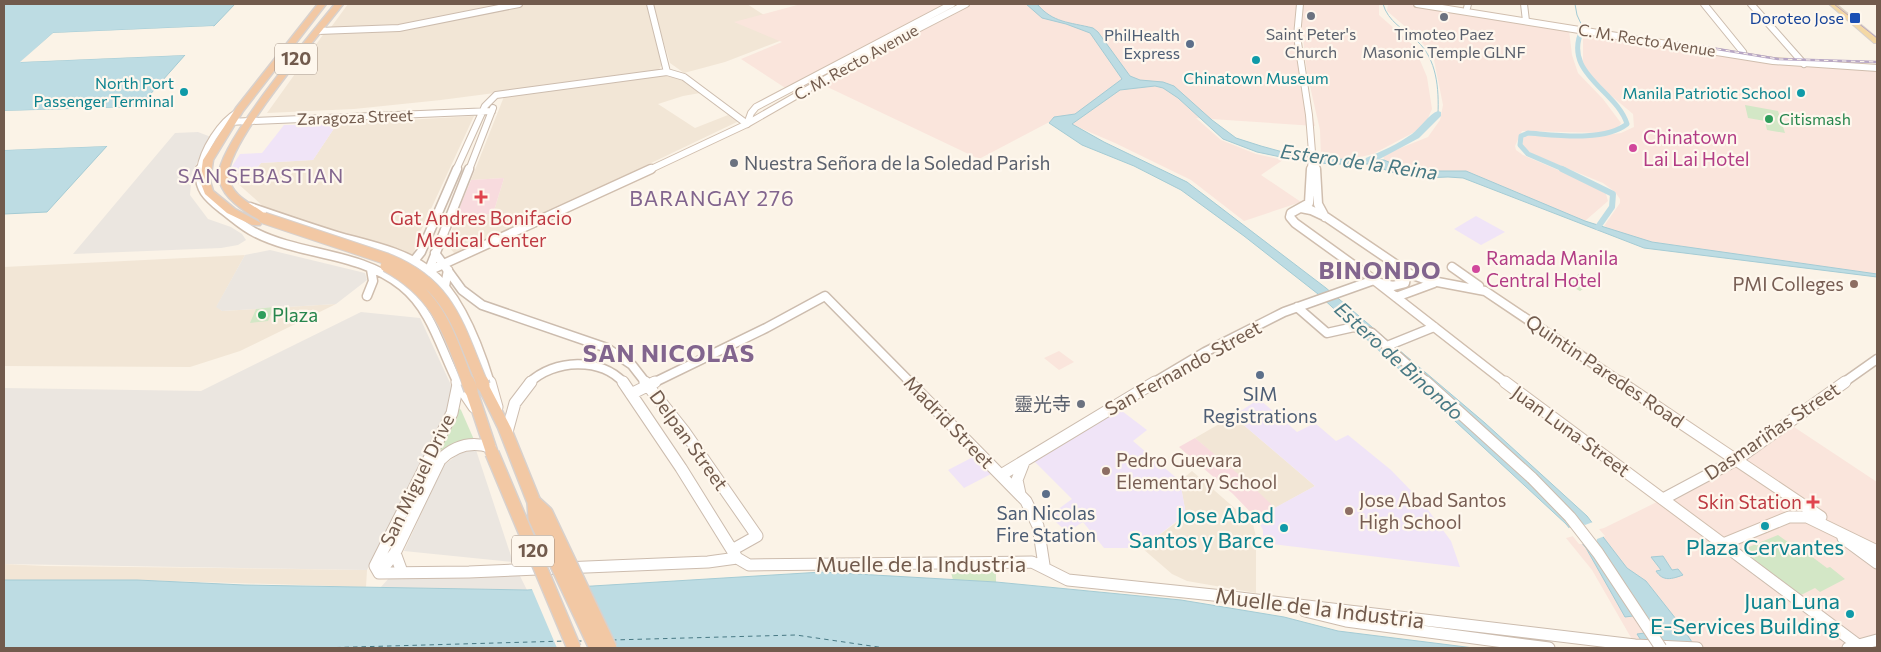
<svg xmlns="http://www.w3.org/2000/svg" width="1881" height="652" font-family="Commissioner,'Noto Sans SC',sans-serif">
<rect width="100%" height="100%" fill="#fbf3e7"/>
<path fill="#f2e6d6" d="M 348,4 L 510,4 L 394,27 L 329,30 Z
M 529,4 L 648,4 L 664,62 L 657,72 L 441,100 L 354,109 L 267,113 L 325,32 L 404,27 Z
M 652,4 L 747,4 L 793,34 L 793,36 L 725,62 L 684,73 L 670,63 Z
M 664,76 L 679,77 L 700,93 L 683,96 L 658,104 L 695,128 L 728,115 L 739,121 L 532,220 L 455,254 L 447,245 L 456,216 L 493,214 L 504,178 L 471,180 L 505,94 L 629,78 Z
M 474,116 L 418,237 L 413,256 L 264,207 L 227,174 L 254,172 L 261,163 L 313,160 L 337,124 Z
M 245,255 L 217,306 L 222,311 L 336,304 L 240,351 L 190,367 L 4,366 L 4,267 Z
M 1233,416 L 1315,486 L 1275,508 L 1195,438 Z
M 1192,471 L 1253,524 L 1256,537 L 1256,593 L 1187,581 L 1172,574 L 1142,548 L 1186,515 L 1180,481 Z
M 4,564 L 45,566 L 367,570 L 366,587 L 137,580 L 4,580 Z"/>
<path fill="#fae5dc" d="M 801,4 L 1298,4 L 1307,90 L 1315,126 L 1196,118 L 1221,140 L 1256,154 L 1283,160 L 1261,175 L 1301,202 L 1244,221 L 1191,180 L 1115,143 L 1057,118 L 979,159 L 819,83 L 796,95 L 741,59 L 782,42 L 734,22 Z
M 1303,4 L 1379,4 L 1379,15 L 1414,46 L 1427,77 L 1432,109 L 1424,127 L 1373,154 L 1352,159 L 1321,157 L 1320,130 L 1307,73 L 1302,29 Z
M 1388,4 L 1407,4 L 1569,30 L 1572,55 L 1578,73 L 1603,99 L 1621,123 L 1617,129 L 1602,133 L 1522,131 L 1515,146 L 1516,150 L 1523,155 L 1586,182 L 1606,194 L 1608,201 L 1585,221 L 1466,171 L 1410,171 L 1384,160 L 1383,155 L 1428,137 L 1440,120 L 1443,105 L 1433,55 L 1415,35 L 1387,11 Z
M 1583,32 L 1758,60 L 1877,70 L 1877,274 L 1652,242 L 1627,236 L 1604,226 L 1620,203 L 1620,199 L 1615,192 L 1603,183 L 1532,154 L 1522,146 L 1523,138 L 1527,136 L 1605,135 L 1621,133 L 1634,127 L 1633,114 L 1597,84 L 1583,64 Z
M 1059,351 L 1074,362 L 1059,370 L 1044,358 Z
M 1788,423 L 1877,482 L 1877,648 L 1637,648 L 1592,570 L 1566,538 L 1604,528 L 1663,499 Z"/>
<path fill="#ebe6e0" d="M 198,132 L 211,137 L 192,172 L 190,195 L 208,219 L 231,227 L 242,234 L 246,240 L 238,245 L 221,248 L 73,254 L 175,133 Z
M 270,250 L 365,273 L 367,280 L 336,304 L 222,311 L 216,307 L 245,255 Z
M 361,312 L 420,318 L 457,398 L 367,570 L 4,564 L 4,388 L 201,391 Z
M 476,450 L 513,562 L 404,551 L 444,465 L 460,453 Z
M 520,576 L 527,590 L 380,588 L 390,577 Z"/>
<path fill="#f0e4f7" d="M 337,124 L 313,160 L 261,163 L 254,172 L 227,174 L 240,154 L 262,153 L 284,125 Z
M 1476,216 L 1505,232 L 1481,245 L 1454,229 Z
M 1259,399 L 1297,432 L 1315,423 L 1336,441 L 1348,435 L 1391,470 L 1423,503 L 1451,541 L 1460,567 L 1263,543 L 1263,530 L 1256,518 L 1315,486 L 1233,416 Z
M 1118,408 L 1147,430 L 1133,441 L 1180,481 L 1186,514 L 1142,548 L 1104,548 L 1083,522 L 1067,532 L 1049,516 L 1072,499 L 1034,461 Z
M 975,456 L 991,474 L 964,488 L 948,470 Z"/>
<path fill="#f8dbde" d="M 504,178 L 493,214 L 456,216 L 471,180 Z
M 1195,438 L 1249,483 L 1275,508 L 1256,518 L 1233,494 L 1179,447 Z"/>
<path fill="#d3e7c6" d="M 1745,105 L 1778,111 L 1785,133 L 1767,130 L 1765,121 L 1748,118 Z
M 1579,274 L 1593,282 L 1580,291 L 1565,283 Z
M 274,307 L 268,321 L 250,323 L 256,309 Z
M 459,408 L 461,410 L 475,442 L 440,454 L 436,453 Z
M 1778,535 L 1796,548 L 1799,547 L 1827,568 L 1830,567 L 1845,579 L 1820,592 L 1815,588 L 1799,596 L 1739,551 Z
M 949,565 L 996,566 L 996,582 L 953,580 Z"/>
<path fill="#bddce3" stroke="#a4cbd4" d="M 4,4 L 235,4 L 214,26 L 53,33 L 21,62 L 185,55 L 139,107 L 4,111 Z
M 1026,4 L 1037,4 C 1053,23 1069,22 1093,28 L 1098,32 L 1130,76 L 1140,80 L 1163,82 L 1174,86 L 1212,120 L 1236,138 L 1261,146 L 1290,154 L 1331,159 L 1384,160 L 1410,171 L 1466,171 L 1585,221 L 1652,242 L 1877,274 L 1877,277 L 1644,248 L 1463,178 L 1448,177 L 1422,178 L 1395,173 L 1368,164 L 1330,164 L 1295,160 L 1257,152 L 1223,139 L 1178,98 L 1163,88 L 1155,86 L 1120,90 L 1072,124 L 1104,142 L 1187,182 L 1326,288 L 1485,423 L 1587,516 L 1627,568 L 1646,581 L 1680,624 L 1696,648 L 1646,648 L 1637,634 L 1645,633 L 1633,616 L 1625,617 L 1586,548 L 1566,524 L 1318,294 L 1244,236 L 1181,190 L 1134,166 L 1082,145 L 1049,123 L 1054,117 L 1075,114 L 1122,79 L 1090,33 L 1066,24 L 1042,18 Z
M 107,146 L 47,212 L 4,214 L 4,150 Z
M 1663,556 L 1672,570 L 1678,569 L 1683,575 C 1672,579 1663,582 1656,571 L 1661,570 L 1651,557 Z
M 822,572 L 996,582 L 1181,600 L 1284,617 L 1338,631 L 1474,648 L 4,648 L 4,580 L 137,580 L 244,585 L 527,590 Z"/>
<path fill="#fbf3e7" d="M 214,26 L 211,29 L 54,35 L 27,59 L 187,53 L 185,55 L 20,62 L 53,33 Z
M 139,107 L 137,109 L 4,113 L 4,111 Z
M 108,144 L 107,146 L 4,150 L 4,148 Z
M 1580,522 L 1585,525 L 1593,522 L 1605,536 L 1597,539 L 1596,544 L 1579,544 L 1567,529 Z
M 586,584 L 616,648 L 557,648 L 531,587 Z"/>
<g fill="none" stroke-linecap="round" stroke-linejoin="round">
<path stroke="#a4cbd4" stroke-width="1" d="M 1383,4 C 1388,22 1404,29 1417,41 C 1437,59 1439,89 1438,114
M 1575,4 L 1577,15 L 1583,28"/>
<path stroke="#bddce3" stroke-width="5" d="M 1565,170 L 1528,154 L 1520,145 L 1521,136 L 1528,133 C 1556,135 1604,142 1627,124 C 1617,90 1560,73 1583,28"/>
<path stroke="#bddce3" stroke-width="6" d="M 1562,169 L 1613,194 L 1612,207 L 1598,227"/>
<path fill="#bddce3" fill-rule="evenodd" d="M 1438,111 L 1441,112 L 1441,116 L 1419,138 L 1374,162 L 1366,162 L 1365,160 L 1366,158 C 1382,151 1398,144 1412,134 C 1420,128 1429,114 1438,111 Z"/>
<path stroke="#487984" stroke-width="1" stroke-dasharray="4.5 4" stroke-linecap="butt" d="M 612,640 L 796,635 L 885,648
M 577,641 L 586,641
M 319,648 L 566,641"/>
<g stroke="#ccbcae" stroke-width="8">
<path id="tertiary-far2" d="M 650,4 L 667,72 L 684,77 L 747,124
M 1524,4 L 1526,21
M 1704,4 L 1743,52
M 1751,4 L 1804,64
M 1467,8 L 1468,4
M 318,31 L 399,28 L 519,4
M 227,122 L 492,111
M 456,170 L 485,106 L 496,95 L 667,72
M 469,170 L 493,108"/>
</g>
<g stroke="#ccbcae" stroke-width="11">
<path id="tertiary-far1" d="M 435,253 L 462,290 L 482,305 L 607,348 L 632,365 L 646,383
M 413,262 L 421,252 L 457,169
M 429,270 L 469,169
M 1297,307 L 1327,333 L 1354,327 L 1372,333 L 1428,383
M 1387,346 L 1434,327
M 529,383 C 554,359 601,357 624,383
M 653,383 L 766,328 L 825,296 L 911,383
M 1153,383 L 1205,352 L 1284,312 L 1374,280
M 1843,383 L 1877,359"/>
</g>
<g stroke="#ccbcae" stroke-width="13">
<path id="tertiary" d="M 623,382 L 681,468 L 737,558 L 749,565 L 1032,562 L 1068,580 L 1223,596 L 1635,645 L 1697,648
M 645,382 L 684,431 L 757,536 L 732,550
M 909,382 L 1026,501 L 1038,526 L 1044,565
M 1426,382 L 1532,478
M 631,394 L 655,382
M 507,432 L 515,403 L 531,382
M 1001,475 L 1155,382
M 1020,494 L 1017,480 L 1024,462
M 1663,499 L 1736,460 L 1845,382
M 1843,538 L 1877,563
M 1723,544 L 1858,645
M 402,572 L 395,553 L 440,460 C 454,446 471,441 490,447
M 379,573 L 469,572 L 708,562 L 737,558
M 379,573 L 375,566 L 452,413 L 458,384
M 379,573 L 395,553
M 1305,611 L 1346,621 L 1549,648
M 1848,648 L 1877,640"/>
</g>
<g stroke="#d0beae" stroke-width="8">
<path id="secondary-far2" d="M 1300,4 L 1297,36 L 1309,115 L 1312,152 L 1311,170
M 1417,4 L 1773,61 L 1877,68
M 747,124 L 751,113 L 756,107 L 952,4
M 1316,159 L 1316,170
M 200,170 C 203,150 220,122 238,112
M 649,170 L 747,124 L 869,54 L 966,4"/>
</g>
<g stroke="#d0beae" stroke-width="11">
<path id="secondary-far1" d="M 200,169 C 198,189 207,197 222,209 C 233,217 243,227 256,233 C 302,256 360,252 402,286 C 432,310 441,350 458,383
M 1311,169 L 1309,203 L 1291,213 L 1290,217 L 1295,223 L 1374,280 L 1506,383
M 1316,169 L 1318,204 L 1325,217
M 250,207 C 279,217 308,227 337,236 C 368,245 403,251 429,271 C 460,295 479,347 490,383
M 1301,208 L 1311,210 L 1326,217 L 1410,274 L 1427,280 L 1485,291 L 1622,383
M 1452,267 L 1479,286
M 1380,283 L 1393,286 L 1405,283 L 1406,277 L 1400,269
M 400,284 L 651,169
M 445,286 L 448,270
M 367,296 L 373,281 L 371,269
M 1396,297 L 1434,283"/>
</g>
<g stroke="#d0beae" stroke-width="13">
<path id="secondary" d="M 457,382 L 474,407
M 490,382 L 497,407
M 1505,382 L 1723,544 L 1789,517 L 1807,517 L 1877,551
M 1620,382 L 1821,517"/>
</g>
<g stroke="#d8d1cd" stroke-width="2">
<path id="primary" d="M 1829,4 L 1836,4 L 1877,38 L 1877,43 L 1874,43 Z"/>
</g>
<g stroke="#d8d1cd" stroke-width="3">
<path id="trunk" d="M 318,4 L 326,4 L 243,111 L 213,160 L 210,181 L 213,191 L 235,209 L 261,223 L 260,225 L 252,225 L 227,213 L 205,194 L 200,181 L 203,160 L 236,108 Z
M 335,4 L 343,4 C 322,32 220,149 229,179 C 234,200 256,204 269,218 L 264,221 L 260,220 C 245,212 221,197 219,177 C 215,147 313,32 335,4 Z
M 483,381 L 487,382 L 511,428 L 541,502 L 539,506 L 534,507 L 529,506 L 527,502 L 498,428 L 477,385 L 479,382 Z
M 471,386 L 475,387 L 477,390 L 498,453 L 496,456 L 492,458 L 488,456 L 486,453 L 465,390 L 467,387 Z"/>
</g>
<use href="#tertiary-far2" stroke="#fff" stroke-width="6"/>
<use href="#tertiary-far1" stroke="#fff" stroke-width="8"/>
<use href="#tertiary" stroke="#fff" stroke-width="11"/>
<use href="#secondary-far2" stroke="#fff" stroke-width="6"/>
<use href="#secondary-far1" stroke="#fff" stroke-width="8"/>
<use href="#secondary" stroke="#fff" stroke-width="11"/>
<use href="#primary" fill="#f4d8a5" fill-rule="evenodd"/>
<use href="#trunk" fill="#f2c8a4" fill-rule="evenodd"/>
<path stroke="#b7a6c4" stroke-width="1" d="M 1834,4 L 1877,38"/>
<g stroke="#b7a6c4" stroke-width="2.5">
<path id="rail" d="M 1699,46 L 1778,59 L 1877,62"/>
</g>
<use href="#rail" stroke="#fef7ed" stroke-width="1" stroke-dasharray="4.5" stroke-linecap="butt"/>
<g stroke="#ccbcae" stroke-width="13" stroke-linecap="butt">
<path id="tertiary-bridge" d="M 1532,478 L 1570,517 L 1598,553 L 1661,648"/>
</g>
<g stroke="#d8d1cd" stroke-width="13" stroke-linecap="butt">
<path id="trunk-bridge-far1" d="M 264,218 L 387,259 C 450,284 458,326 482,383
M 386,266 C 438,294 448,331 468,383"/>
</g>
<g stroke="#d8d1cd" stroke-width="16" stroke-linecap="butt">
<path id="trunk-bridge" d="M 468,382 L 471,390
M 482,382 L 483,385
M 492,453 L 574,648
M 534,502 L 546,513 L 610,648
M 534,502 L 535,518 L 596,648"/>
</g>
<use href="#tertiary-bridge" stroke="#fff" stroke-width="11"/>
<use href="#trunk-bridge-far1" stroke="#f2c8a4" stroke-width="11"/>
<use href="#trunk-bridge" stroke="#f2c8a4" stroke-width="13"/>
</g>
<g fill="#6b7280" stroke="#fef7ed" stroke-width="2">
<circle cx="1311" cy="16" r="5"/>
<circle cx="1444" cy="17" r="5"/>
<circle cx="734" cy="163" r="5"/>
<circle cx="1081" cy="404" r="5"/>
</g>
<rect fill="#1a4fb4" stroke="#fef7ed" stroke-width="2" x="1849" y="12" width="12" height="12" rx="2.5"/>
<g fill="#5c6f8a" stroke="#fef7ed" stroke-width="2">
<circle cx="1190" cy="44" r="5"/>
<circle cx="1260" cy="375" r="5"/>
<circle cx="1046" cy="494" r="5"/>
</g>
<g fill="#0f9aa8" stroke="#fef7ed" stroke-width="2">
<circle cx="1256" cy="60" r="5"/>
<circle cx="184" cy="92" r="5"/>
<circle cx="1801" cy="93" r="5"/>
<circle cx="1765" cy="526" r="5"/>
<circle cx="1284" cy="528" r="5"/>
<circle cx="1850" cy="614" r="5"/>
</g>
<g fill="#2e9e5b" stroke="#fef7ed" stroke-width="2">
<circle cx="1769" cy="119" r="5"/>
<circle cx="262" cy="315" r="5"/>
</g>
<g fill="#d1479c" stroke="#fef7ed" stroke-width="2">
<circle cx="1633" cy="148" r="5"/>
<circle cx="1476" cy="269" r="5"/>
</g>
<g fill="#e0444e" stroke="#fef7ed" stroke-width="2">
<path d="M478.5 189.5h5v5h5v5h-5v5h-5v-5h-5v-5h5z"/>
<path d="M1810.5 494.5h5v5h5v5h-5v5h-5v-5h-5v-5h5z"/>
</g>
<g fill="#8d6e63" stroke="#fef7ed" stroke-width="2">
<circle cx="1854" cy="284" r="5"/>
<circle cx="1106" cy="471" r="5"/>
<circle cx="1349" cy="511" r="5"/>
</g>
<g text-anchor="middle" stroke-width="4.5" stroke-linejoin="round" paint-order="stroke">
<g font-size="16" fill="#164399" stroke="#fef7ed" text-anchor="end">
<text x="1844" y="24">Doroteo Jose</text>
</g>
<g font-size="16" fill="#5b616d" stroke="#fef7ed">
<text x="1311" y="40">Saint Peter's<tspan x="1311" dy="18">Church</tspan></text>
<text x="1444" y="40">Timoteo Paez<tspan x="1444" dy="18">Masonic Temple GLNF</tspan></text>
</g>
<g font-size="16" fill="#4e5e75" stroke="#fef7ed" text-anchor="end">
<text x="1180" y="41">PhilHealth<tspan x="1180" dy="18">Express</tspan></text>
</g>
<g font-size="16" fill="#725b4d" stroke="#fef7ed">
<text transform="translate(1647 40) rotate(9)" y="6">C. M. Recto Avenue</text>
<text transform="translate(856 62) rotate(-29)" y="6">C. M. Recto Avenue</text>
<text transform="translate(355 117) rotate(-2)" y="6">Zaragoza Street</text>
</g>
<g font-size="16" fill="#0d838f" stroke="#fef7ed" text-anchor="end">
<text x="1256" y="84" text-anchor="middle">Chinatown Museum</text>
<text x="174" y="89">North Port<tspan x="174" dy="18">Passenger Terminal</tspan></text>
<text x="1791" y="99">Manila Patriotic School</text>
</g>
<g font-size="16" fill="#27864d" stroke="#fef7ed" text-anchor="start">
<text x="1779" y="125">Citismash</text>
</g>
<g fill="#fef7ed" stroke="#9c8a7d" stroke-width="1">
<rect x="275" y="43.5" width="42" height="31" rx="4"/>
<rect x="512" y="535.5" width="42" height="31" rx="4"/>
</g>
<g font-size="18" font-weight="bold" fill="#725b4d">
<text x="296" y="65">120</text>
<text x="533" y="557">120</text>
</g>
<g font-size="19" fill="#b23c85" stroke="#fef7ed" text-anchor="start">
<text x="1643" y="144">Chinatown<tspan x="1643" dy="22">Lai Lai Hotel</tspan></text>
<text x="1486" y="265">Ramada Manila<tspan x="1486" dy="22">Central Hotel</tspan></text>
</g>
<g font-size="19" fill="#5b616d" stroke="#fef7ed" text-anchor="start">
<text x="744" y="170">Nuestra Señora de la Soledad Parish</text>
<text x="1071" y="411" text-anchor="end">靈光寺</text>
</g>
<g font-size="19" fill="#be3a42" stroke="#fef7ed">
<text x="481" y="225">Gat Andres Bonifacio<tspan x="481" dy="22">Medical Center</tspan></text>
<text x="1802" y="509" text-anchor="end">Skin Station</text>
</g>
<g font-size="19" fill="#785e54" stroke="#fef7ed" text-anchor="start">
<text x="1844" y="291" text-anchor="end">PMI Colleges</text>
<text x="1116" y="467">Pedro Guevara<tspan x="1116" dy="22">Elementary School</tspan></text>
<text x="1359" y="507">Jose Abad Santos<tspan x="1359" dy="22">High School</tspan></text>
</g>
<g font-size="19" fill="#27864d" stroke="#fef7ed" text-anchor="start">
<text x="272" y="322">Plaza</text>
</g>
<g font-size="19" fill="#725b4d" stroke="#fef7ed">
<text transform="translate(1183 368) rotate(-29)" y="7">San Fernando Street</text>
<text transform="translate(1605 371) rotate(34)" y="7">Quintin Paredes Road</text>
<text transform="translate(949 422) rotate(46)" y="7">Madrid Street</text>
<text transform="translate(1571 431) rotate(36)" y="7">Juan Luna Street</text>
<text transform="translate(1772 431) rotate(-34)" y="7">Dasmariñas Street</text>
<text transform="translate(689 440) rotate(54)" y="7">Delpan Street</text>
<text transform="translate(417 480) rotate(-64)" y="7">San Miguel Drive</text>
</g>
<g font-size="19" fill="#4e5e75" stroke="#fef7ed">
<text x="1260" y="401">SIM<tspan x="1260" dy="22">Registrations</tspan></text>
<text x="1046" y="520">San Nicolas<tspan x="1046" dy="22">Fire Station</tspan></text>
</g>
<g font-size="20" font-style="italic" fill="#487984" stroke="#fef7ed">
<text transform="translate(1359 162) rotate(8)" y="7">Estero de la Reina</text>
<text transform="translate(1399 361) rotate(42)" y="7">Estero de Binondo</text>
</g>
<g font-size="20" letter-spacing="1" fill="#82658e" stroke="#fef7ed">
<text x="261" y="183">SAN SEBASTIAN</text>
</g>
<g font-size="21" letter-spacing="1" fill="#82658e" stroke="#fef7ed">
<text x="712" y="206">BARANGAY 276</text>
</g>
<g font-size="22" fill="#0d838f" stroke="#fef7ed" text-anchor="end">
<text x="1274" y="523">Jose Abad<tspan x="1274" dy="25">Santos y Barce</tspan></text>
<text x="1765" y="555" text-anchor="middle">Plaza Cervantes</text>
<text x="1840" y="609">Juan Luna<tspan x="1840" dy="25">E-Services Building</tspan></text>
</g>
<g font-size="22" fill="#725b4d" stroke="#fef7ed">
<text x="921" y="572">Muelle de la Industria</text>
<text transform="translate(1320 608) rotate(7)" y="8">Muelle de la Industria</text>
</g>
<g font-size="24" font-weight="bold" letter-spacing="1" fill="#82658e" stroke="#fef7ed">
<text x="1380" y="279">BINONDO</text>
<text x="669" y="362">SAN NICOLAS</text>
</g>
</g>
<rect width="1881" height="652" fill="none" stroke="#725b4d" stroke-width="10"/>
</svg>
